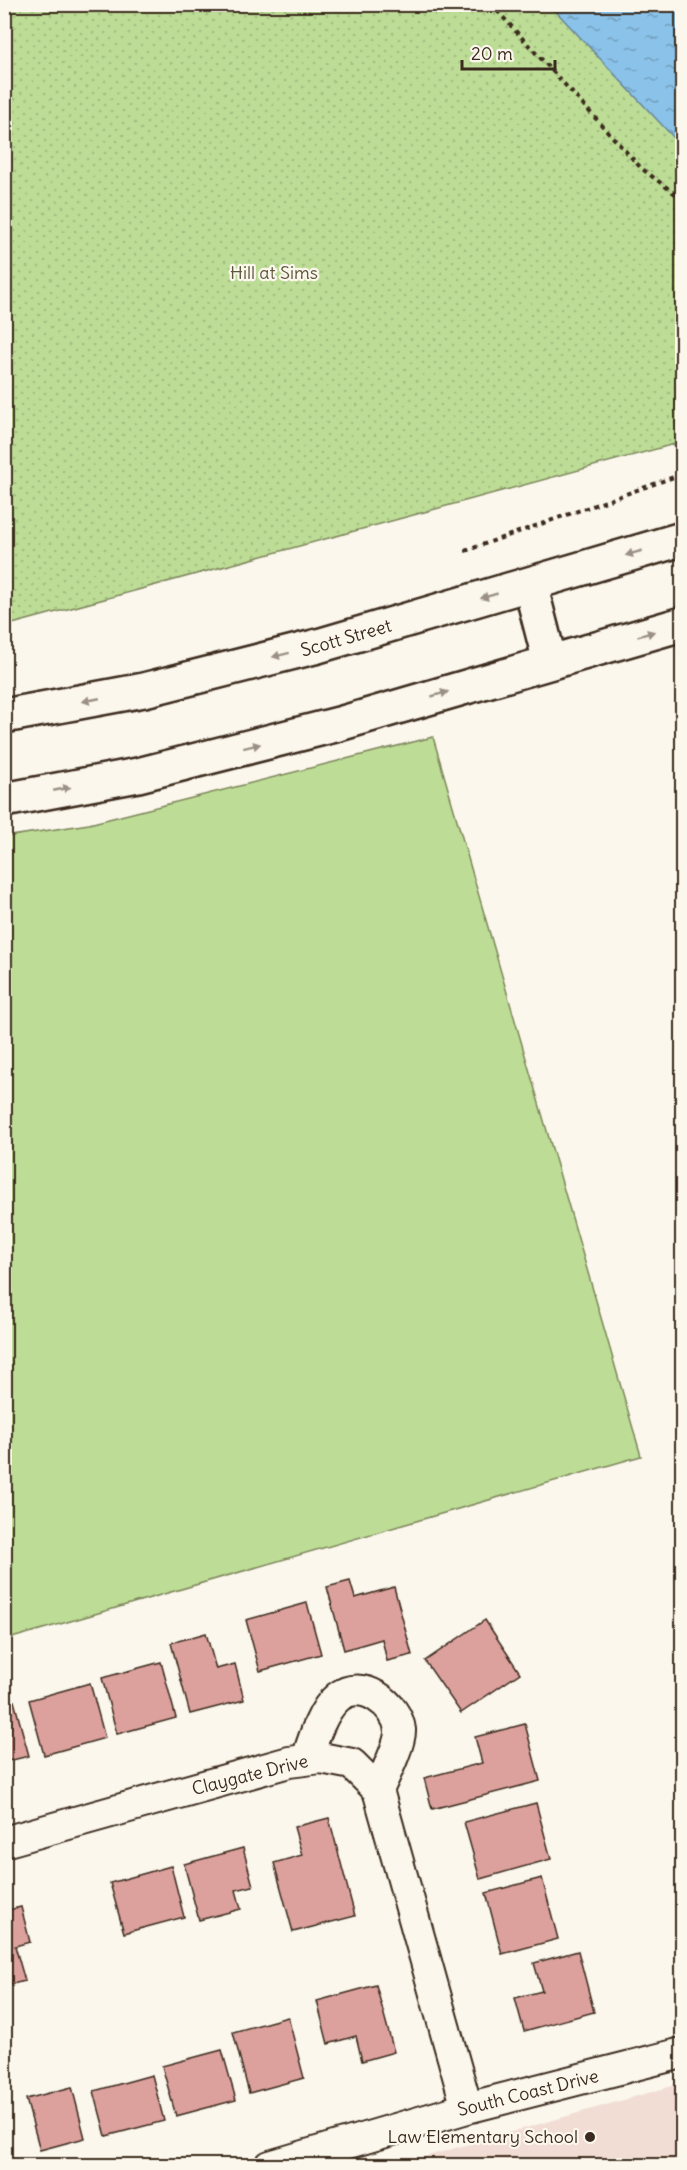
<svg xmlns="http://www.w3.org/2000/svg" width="687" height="2170" font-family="Delius,sans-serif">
<defs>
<pattern id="park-dots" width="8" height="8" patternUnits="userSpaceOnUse" patternTransform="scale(1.5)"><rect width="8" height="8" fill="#bddd96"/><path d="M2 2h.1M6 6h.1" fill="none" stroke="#a3be81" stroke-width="1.8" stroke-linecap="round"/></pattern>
<pattern id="water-ripples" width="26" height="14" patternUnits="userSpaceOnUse" patternTransform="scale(1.5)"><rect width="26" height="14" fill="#8ac2e9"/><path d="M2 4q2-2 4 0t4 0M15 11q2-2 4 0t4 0" fill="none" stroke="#729ebc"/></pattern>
</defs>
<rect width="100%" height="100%" fill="#fbf7ec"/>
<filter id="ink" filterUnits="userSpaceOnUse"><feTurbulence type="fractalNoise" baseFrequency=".0167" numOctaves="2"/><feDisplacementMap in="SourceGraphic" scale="12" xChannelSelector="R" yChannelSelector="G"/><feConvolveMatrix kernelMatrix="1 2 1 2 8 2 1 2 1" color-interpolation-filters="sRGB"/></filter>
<g filter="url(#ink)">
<path fill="#f2ddd4" d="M 676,2085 L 682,2108 L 682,2165 L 396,2165 Z"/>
<path fill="#bddd96" stroke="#7c845a" stroke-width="1.5" d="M 433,737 L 641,1456 L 5,1640 L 5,837 L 89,824 Z"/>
<path fill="url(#park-dots)" stroke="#7c845a" stroke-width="1.5" d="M 5,5 L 682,5 L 682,442 L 5,626 Z"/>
<path fill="url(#water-ripples)" stroke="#6a8598" stroke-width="1.5" d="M 550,5 L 682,5 L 682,144 L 675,139 Z"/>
<path fill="#dca19d" stroke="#3b2a1e" stroke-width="1.5" d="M 350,1581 L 355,1598 L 394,1587 L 412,1655 L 387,1661 L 382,1639 L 344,1650 L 327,1587 Z
M 307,1603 L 321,1654 L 260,1671 L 246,1620 Z
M 485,1620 L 520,1673 L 461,1713 L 425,1661 Z
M 206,1633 L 216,1669 L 235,1664 L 244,1700 L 190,1714 L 171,1643 Z
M 161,1662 L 176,1718 L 117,1734 L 102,1678 Z
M 90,1683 L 105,1738 L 44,1755 L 29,1700 Z
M 14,1701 L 29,1756 L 4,1762 L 4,1704 Z
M 525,1724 L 540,1781 L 432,1809 L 424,1778 L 482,1763 L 475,1737 Z
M 536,1803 L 551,1859 L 480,1879 L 464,1822 Z
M 329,1818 L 355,1916 L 293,1932 L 274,1863 L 302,1855 L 294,1827 Z
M 243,1848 L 253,1886 L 236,1890 L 241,1909 L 199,1920 L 184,1864 Z
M 171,1866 L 184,1917 L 124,1933 L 110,1883 Z
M 542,1878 L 558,1939 L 502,1954 L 486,1893 Z
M 21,1907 L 30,1942 L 15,1946 L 25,1981 L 4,1986 L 4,1911 Z
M 578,1951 L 594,2012 L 524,2031 L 515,1998 L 542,1991 L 534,1963 Z
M 376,1985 L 394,2052 L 362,2061 L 356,2036 L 328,2044 L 317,2001 Z
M 288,2017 L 304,2078 L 249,2093 L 233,2032 Z
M 222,2050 L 236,2100 L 176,2116 L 162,2066 Z
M 152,2075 L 164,2121 L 106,2136 L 94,2091 Z
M 72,2087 L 85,2138 L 40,2150 L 26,2099 Z"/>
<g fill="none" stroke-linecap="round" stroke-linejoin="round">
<g stroke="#3b2a1e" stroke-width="34">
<path id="minor" d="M 307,1759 C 313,1740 322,1710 338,1697 C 362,1678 397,1704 400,1730 C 401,1743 384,1777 378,1790
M 4,1842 L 289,1762 L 321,1758 L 352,1764 L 378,1790 L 467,2108
M 270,2166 L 467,2108 L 682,2053"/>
</g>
<g stroke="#3b2a1e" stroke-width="38">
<path id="major" d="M 530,584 L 550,662
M 4,716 L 144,690 L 318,646 L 682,539
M 4,800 L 138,775 L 339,724 L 682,624"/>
</g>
<path stroke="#3b2a1e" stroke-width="4" stroke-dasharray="4.5 4.5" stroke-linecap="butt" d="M 491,4 L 641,168 L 682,199
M 465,551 L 682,474"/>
<use href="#minor" stroke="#fbf7ec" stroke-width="30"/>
<use href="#major" stroke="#fbf7ec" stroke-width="33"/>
</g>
<defs><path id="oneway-solid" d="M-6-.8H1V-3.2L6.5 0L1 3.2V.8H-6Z" transform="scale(1.5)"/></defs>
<g fill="#9b9085">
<use href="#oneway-solid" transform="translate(634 553) rotate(164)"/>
<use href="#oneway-solid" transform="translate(489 596) rotate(164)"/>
<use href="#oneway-solid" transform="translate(646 634) rotate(-16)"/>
<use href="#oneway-solid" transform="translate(281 655) rotate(166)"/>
<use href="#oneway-solid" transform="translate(440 694) rotate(-16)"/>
<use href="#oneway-solid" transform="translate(91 700) rotate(169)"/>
<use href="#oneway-solid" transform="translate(252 746) rotate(-14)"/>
<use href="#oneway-solid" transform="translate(62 789) rotate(-11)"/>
</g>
</g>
<circle fill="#3b2a1e" stroke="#fbf7ec" stroke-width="2" cx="590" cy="2137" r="6"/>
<g text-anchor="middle" stroke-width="4.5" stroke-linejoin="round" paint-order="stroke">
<g font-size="18" fill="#5c573c" stroke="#fbf7ec">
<text x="274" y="279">Hill at Sims</text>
</g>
<g font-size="18" fill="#3b2a1e" stroke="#fbf7ec">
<text transform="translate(346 638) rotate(-16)" y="6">Scott Street</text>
<text transform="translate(250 1775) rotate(-14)" y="6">Claygate Drive</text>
<text transform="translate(528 2093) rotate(-14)" y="6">South Coast Drive</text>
</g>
<g font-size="18" fill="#3b2a1e" stroke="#fbf7ec" text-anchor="end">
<text x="578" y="2143">Law Elementary School</text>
</g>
</g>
<rect width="687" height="2170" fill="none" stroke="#fbf7ec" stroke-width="24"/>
<rect x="12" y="12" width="663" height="2146" fill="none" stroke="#3b2a1e" stroke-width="2" filter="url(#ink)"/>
<path d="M462 60v9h93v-9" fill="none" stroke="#3b2a1e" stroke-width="3"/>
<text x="471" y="60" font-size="18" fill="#3b2a1e" stroke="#fbf7ec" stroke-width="4.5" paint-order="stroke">20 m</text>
</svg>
